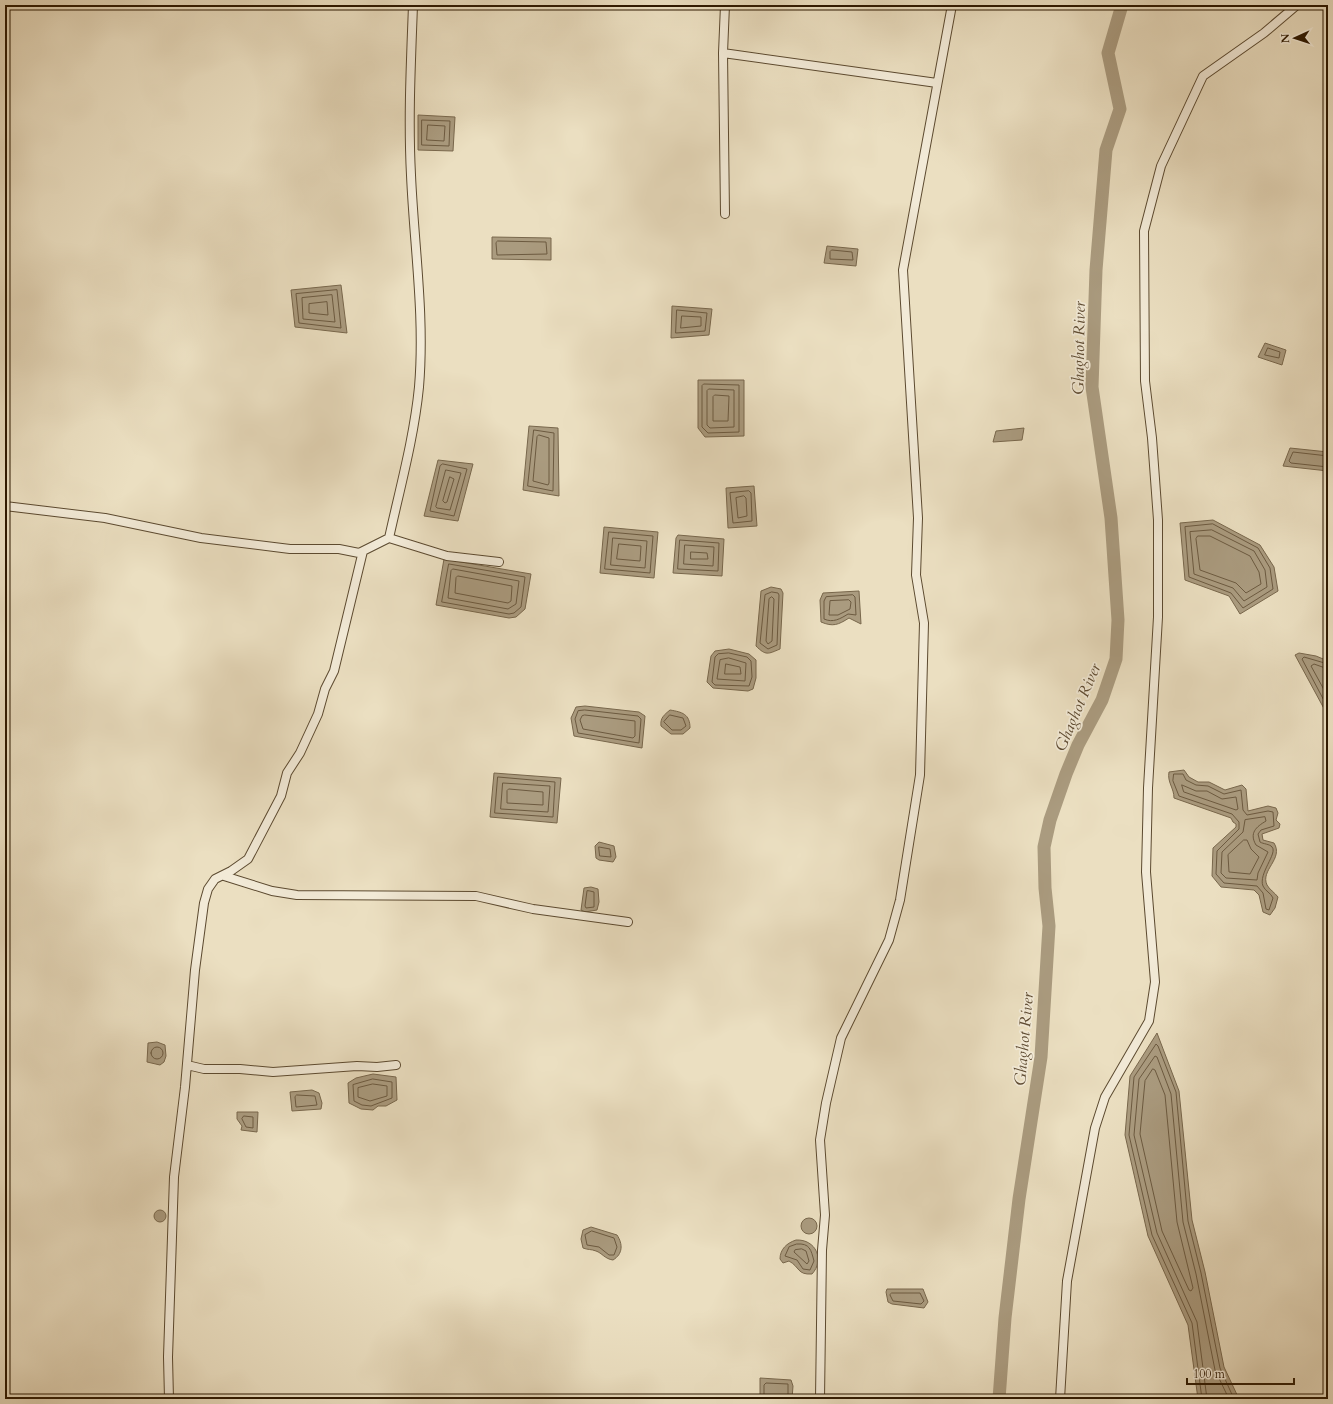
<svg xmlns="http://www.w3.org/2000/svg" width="1333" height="1404" font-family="Cardo,serif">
<rect width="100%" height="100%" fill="#ebdfc1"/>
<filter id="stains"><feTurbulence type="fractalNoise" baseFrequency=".005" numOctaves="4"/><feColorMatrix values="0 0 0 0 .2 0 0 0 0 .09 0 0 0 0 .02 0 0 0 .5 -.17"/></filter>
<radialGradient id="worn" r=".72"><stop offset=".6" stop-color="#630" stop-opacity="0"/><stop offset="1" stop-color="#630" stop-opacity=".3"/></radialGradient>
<path fill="#aa9b7f" stroke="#78674c" d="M 418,115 L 455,117 L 453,151 L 418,150 Z
M 492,237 L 551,238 L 551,260 L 492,259 Z
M 827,246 L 858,249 L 856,266 L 824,263 Z
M 341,285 L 347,333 L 295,327 L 291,290 Z
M 672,306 L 712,309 L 709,335 L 671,338 Z
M 1265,343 L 1286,350 L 1282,365 L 1258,357 Z
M 698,380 L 744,380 L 744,436 L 705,437 L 698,428 Z
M 529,426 L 558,428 L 559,496 L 523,490 Z
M 1024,428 L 1022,440 L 993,442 L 996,431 Z
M 1290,448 L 1328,452 L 1328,471 L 1283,466 Z
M 438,460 L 473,464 L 458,521 L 424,516 Z
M 754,486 L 757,526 L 728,528 L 726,488 Z
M 1213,520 L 1260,545 L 1274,567 L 1278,591 L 1240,614 L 1229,596 L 1185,580 L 1180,523 Z
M 604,527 L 658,532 L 654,578 L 600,573 Z
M 678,535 L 724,539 L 722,576 L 673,573 L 676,538 Z
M 444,559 L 531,574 L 525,609 L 516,617 L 509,618 L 436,605 Z
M 771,587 L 781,589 L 783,593 L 780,649 C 768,654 766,656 756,646 L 761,591 Z
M 859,591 L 861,624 L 849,618 C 838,625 833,627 821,622 L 820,600 L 823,593 Z
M 729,649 L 749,654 L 756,660 L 756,678 L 753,689 L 748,691 L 713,688 L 707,682 L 711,656 L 715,651 Z
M 1299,653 L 1316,656 L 1328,661 L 1328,716 L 1295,655 Z
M 585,706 L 639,712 L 645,716 L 642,748 L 574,736 L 571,718 L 576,707 Z
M 670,710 C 682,712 690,714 690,728 L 683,734 L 671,734 L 661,726 C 660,718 664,715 670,710 Z
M 1184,770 L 1189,777 L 1198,782 L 1209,782 L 1225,790 L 1242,785 L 1246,789 L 1248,811 L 1268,806 L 1276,808 L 1278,813 L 1276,820 L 1280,824 L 1279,828 L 1262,834 L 1263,840 L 1274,843 C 1284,859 1260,870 1267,885 C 1269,889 1275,893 1278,897 L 1275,908 L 1270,915 L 1263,912 L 1259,895 L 1254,890 L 1221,887 L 1212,876 L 1213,848 L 1236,827 L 1236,824 L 1233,822 L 1231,818 L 1174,798 C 1174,788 1167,782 1169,772 Z
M 494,773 L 561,778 L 557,823 L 490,817 Z
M 599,842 L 614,846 L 616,857 L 613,862 L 599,860 L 596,858 L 595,846 Z
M 591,887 L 598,889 L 599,902 L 597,910 L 585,912 L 581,910 L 584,888 Z
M 1157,1033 L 1179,1091 L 1192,1220 L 1205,1272 L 1224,1367 L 1239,1399 L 1198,1399 L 1188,1325 L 1148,1236 L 1125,1135 L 1130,1076 Z
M 157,1042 L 165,1045 L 166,1056 L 164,1062 L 160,1065 L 147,1062 L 148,1043 Z
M 373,1074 L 396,1077 L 397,1100 L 386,1106 L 378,1106 L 373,1110 L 361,1109 L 349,1103 L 348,1083 L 356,1078 Z
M 312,1090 L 319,1093 L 322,1103 L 321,1109 L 292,1111 L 290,1092 Z
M 237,1112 L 258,1112 L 257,1132 L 241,1130 L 242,1126 L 237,1119 Z
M154 1216a6 6 0 1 1 12 0a6 6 0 1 1-12 0Z
M801 1226a8 8 0 1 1 16 0a8 8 0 1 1-16 0Z
M 591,1227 L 617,1235 C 623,1244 623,1254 613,1260 C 605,1259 602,1253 596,1251 C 591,1249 588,1250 583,1248 L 581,1239 L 583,1230 Z
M 796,1240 C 816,1239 825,1260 812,1274 C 797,1275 800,1267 789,1261 L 783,1263 L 780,1259 C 780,1249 787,1243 796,1240 Z
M 887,1289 L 923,1289 L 928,1302 L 924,1308 L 892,1304 L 888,1302 L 886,1292 Z
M 760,1378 L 791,1380 L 793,1386 L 792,1399 L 760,1399 Z"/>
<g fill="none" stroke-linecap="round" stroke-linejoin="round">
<path stroke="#6c5a40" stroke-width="1" d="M 422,120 L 450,121 L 449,146 L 422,145 Z
M 428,125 L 445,126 L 444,141 L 427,140 Z
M 498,241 L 546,242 L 547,254 L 497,255 L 496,243 Z
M 832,250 L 852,252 L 853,260 L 830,259 L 830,252 Z
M 337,290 L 341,328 L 299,323 L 296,294 Z
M 332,295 L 335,322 L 303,319 L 302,298 Z
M 327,302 L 328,315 L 309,313 L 309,304 Z
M 677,310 L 707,313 L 705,331 L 676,333 Z
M 682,316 L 701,317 L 701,326 L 681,328 Z
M 1268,348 L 1280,352 L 1279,358 L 1265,355 Z
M 704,384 L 739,385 L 739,432 L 708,433 L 702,427 L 702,386 Z
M 709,389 L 734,390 L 734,427 L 710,428 L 707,425 L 707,391 Z
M 715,395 L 729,396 L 728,421 L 713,421 L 713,397 Z
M 534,430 L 554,433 L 553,491 L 528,486 Z
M 539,435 L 549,438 L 549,483 L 548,485 L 533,481 L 537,437 Z
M 1328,456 L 1293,452 L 1289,461 L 1291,463 L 1328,467
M 443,464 L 467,469 L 454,516 L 430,511 L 440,466 Z
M 446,470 L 461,473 L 450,510 L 437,508 L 436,507 Z
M 450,477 L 454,479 L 447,502 L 445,503 L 443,501 Z
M 749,491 L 751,493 L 752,521 L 733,523 L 730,493 Z
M 744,496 L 746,498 L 747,516 L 738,518 L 736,498 Z
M 1213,524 L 1258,548 L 1270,568 L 1273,589 L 1243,608 L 1231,593 L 1189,577 L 1185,527 Z
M 1212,530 L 1254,551 L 1265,570 L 1267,587 L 1244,601 L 1233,588 L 1194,574 L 1190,532 Z
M 609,532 L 653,536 L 650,573 L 605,569 Z
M 1198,536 L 1210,536 L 1250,556 L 1259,572 L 1261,584 L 1246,593 L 1236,583 L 1200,570 L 1196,539 Z
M 613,538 L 647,541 L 645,568 L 611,565 Z
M 680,540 L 719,543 L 718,571 L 678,569 Z
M 619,544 L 641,546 L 640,561 L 617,559 Z
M 685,545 L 714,547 L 713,566 L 684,564 Z
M 691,552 L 707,553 L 708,559 L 691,559 Z
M 449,564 L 525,577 L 521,607 L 514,613 L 509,614 L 442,602 Z
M 453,569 L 519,581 L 516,604 L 508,609 L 448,598 L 451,571 Z
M 458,576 L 512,586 L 511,601 L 508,603 L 455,593 L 456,578 Z
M 772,592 L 778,593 L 779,595 L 777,645 L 768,649 L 760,643 L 765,595 Z
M 853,595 L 855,597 L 856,615 L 848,614 C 840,619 833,623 824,619 L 824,601 L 826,597 Z
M 772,597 L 774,599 L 772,641 L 768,644 L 766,641 L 769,599 Z
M 849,600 L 851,602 L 850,609 L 838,615 L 829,615 L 830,601 Z
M 729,653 L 747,657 L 751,661 L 752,677 L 749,686 L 715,685 L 712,682 L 715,657 L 718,654 Z
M 729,658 L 746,663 L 745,681 L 717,679 L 720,660 Z
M 726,664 L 740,667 L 741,674 L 725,674 Z
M 1328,664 L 1304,657 L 1302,659 L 1328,708
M 1328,669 L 1314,664 L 1311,666 L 1328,697
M 585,710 L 638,716 L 641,719 L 639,743 L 578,733 L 575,719 L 578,711 Z
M 585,715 L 635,721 L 635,736 L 633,738 L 583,729 L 580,720 L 582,716 Z
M 670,715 L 683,718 L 686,726 L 681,730 L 672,730 L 664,722 Z
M 1174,774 L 1183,774 L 1186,780 L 1196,785 L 1208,786 L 1224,794 L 1241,790 L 1243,810 L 1247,815 L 1268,811 L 1273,812 L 1274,826 L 1261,830 L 1258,834 L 1260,842 C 1263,844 1270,844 1272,847 C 1278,853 1258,874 1263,886 C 1265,891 1271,893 1273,898 L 1269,910 L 1266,909 L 1263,893 L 1257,886 L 1224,883 L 1216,874 L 1217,851 L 1239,829 L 1239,822 L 1232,814 L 1179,796 L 1173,781 Z
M 498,777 L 555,782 L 553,817 L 495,813 Z
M 503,783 L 550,786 L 548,812 L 501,809 Z
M 1182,785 L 1196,791 L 1207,791 L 1222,799 L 1236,797 L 1238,809 L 1236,810 L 1184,792 Z
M 509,789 L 543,792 L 543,805 L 507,803 L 507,791 Z
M 1265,817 L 1266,821 C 1256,827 1249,833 1256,845 L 1268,852 L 1258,873 L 1257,880 L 1226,878 L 1221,873 L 1222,852 L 1243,832 L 1245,820 Z
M 1244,840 L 1247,840 L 1251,849 L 1259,857 L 1250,874 L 1229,872 L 1228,855 Z
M 599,847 L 610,849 L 611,857 L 600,856 Z
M 590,891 L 594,892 L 594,907 L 586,908 L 585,906 L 587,891 Z
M151 1053a6 6 0 1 1 12 0a6 6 0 1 1-12 0Z
M 1153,1069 L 1155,1070 L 1165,1095 L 1177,1222 L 1193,1288 L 1191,1291 L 1189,1290 L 1162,1231 L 1140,1134 L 1145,1081 Z
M 373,1079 L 392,1082 L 392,1098 L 371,1106 L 362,1105 L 354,1101 L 353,1085 Z
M 373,1084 L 387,1086 L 387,1096 L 370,1101 L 358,1097 L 358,1088 Z
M 297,1095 L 315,1096 L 317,1105 L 296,1107 L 295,1097 Z
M 244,1116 L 253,1117 L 253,1128 L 246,1127 L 242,1119 Z
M 592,1231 L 614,1238 L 617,1247 L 614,1255 L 609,1255 L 599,1247 L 587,1245 L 585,1235 Z
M 797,1244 C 810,1243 811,1250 814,1261 L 810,1270 L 803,1269 L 797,1260 L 785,1256 L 789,1247 Z
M 802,1249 L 806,1251 L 809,1261 L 807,1264 L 794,1252 L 795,1250 Z
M 892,1293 L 920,1293 L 924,1301 L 921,1304 L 893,1301 L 890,1295 Z
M 764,1399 L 764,1385 L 766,1383 L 788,1384 L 788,1399
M 1202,1399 L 1192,1323 L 1152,1235 L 1129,1135 L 1134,1077 L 1156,1044 L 1158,1046 L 1176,1092 L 1188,1221 L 1201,1273 L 1220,1368 L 1234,1399
M 1207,1399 L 1197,1322 L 1157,1233 L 1134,1135 L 1139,1079 L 1155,1056 L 1157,1057 L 1171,1094 L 1183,1222 L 1196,1274 L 1215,1370 L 1229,1399"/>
<path stroke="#aa9b7f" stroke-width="13" d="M 999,1399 L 1005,1318 L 1019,1199 L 1041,1057 L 1049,926 L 1045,888 L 1044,847 L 1050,820 L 1066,774 L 1078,745 L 1102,700 L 1116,659 L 1118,620 L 1111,518 L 1092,387 L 1096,270 L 1106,150 L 1120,109 L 1108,53 L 1122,5"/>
<g stroke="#5c4a30" stroke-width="10">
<path id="street" d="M 725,5 L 723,53 L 725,214
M 723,53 L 937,83
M 5,506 L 105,518 L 201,538 L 290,549 L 339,549 L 359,553 L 363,551
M 389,538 L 447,556 L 499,562
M 224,876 L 272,891 L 297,895 L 476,896 L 533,909 L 628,922
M 187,1065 L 204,1069 L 240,1069 L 273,1072 L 357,1066 L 377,1067 L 396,1065
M 169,1399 L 168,1357 L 174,1177 L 185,1087 L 195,970 L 204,903 L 208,889 L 215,879 L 231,871 L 248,859 L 281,796 L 287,773 L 300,753 L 318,714 L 325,689 L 334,671 L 363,551 L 389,538 C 400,488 414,438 419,387 C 425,316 414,245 411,175 C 408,118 411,61 413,5
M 820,1399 L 822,1250 L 825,1215 L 820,1140 L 826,1103 L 841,1038 L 889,940 L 900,900 L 920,775 L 924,623 L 916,575 L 918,518 L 903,270 L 952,5
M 1060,1399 L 1067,1281 L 1095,1128 L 1105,1097 L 1149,1021 L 1155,982 L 1146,872 L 1148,788 L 1158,617 L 1158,520 L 1152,438 L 1145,381 L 1144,231 L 1161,166 L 1203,76 L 1264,33 L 1297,5"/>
</g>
<use href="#street" stroke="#f2ead7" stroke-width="8"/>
</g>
<g text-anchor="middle" stroke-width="3.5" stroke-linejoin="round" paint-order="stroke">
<g font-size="16" font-style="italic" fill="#5f4c33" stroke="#f2ead7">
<text transform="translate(1078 348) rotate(-89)" y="6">Ghaghot River</text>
<text transform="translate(1077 707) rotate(-67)" y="6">Ghaghot River</text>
<text transform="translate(1023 1039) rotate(-85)" y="6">Ghaghot River</text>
</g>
</g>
<rect width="1333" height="1404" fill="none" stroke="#ebdfc1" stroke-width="20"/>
<rect x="6" y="6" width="1321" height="1392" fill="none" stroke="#2d1800" stroke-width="2"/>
<rect x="10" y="10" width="1313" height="1384" fill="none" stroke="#2d1800"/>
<g transform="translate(1295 38) rotate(267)" stroke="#f2ead7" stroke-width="3" paint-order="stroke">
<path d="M0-3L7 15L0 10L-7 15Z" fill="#2d1800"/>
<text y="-6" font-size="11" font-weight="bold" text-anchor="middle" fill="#2d1800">N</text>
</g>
<path d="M1187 1378v6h107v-6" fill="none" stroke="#2d1800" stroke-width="2"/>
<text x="1193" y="1378" font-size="12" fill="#2d1800" stroke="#f2ead7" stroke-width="3" paint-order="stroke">100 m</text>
<rect width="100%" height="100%" filter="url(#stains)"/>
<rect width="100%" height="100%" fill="url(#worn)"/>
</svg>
